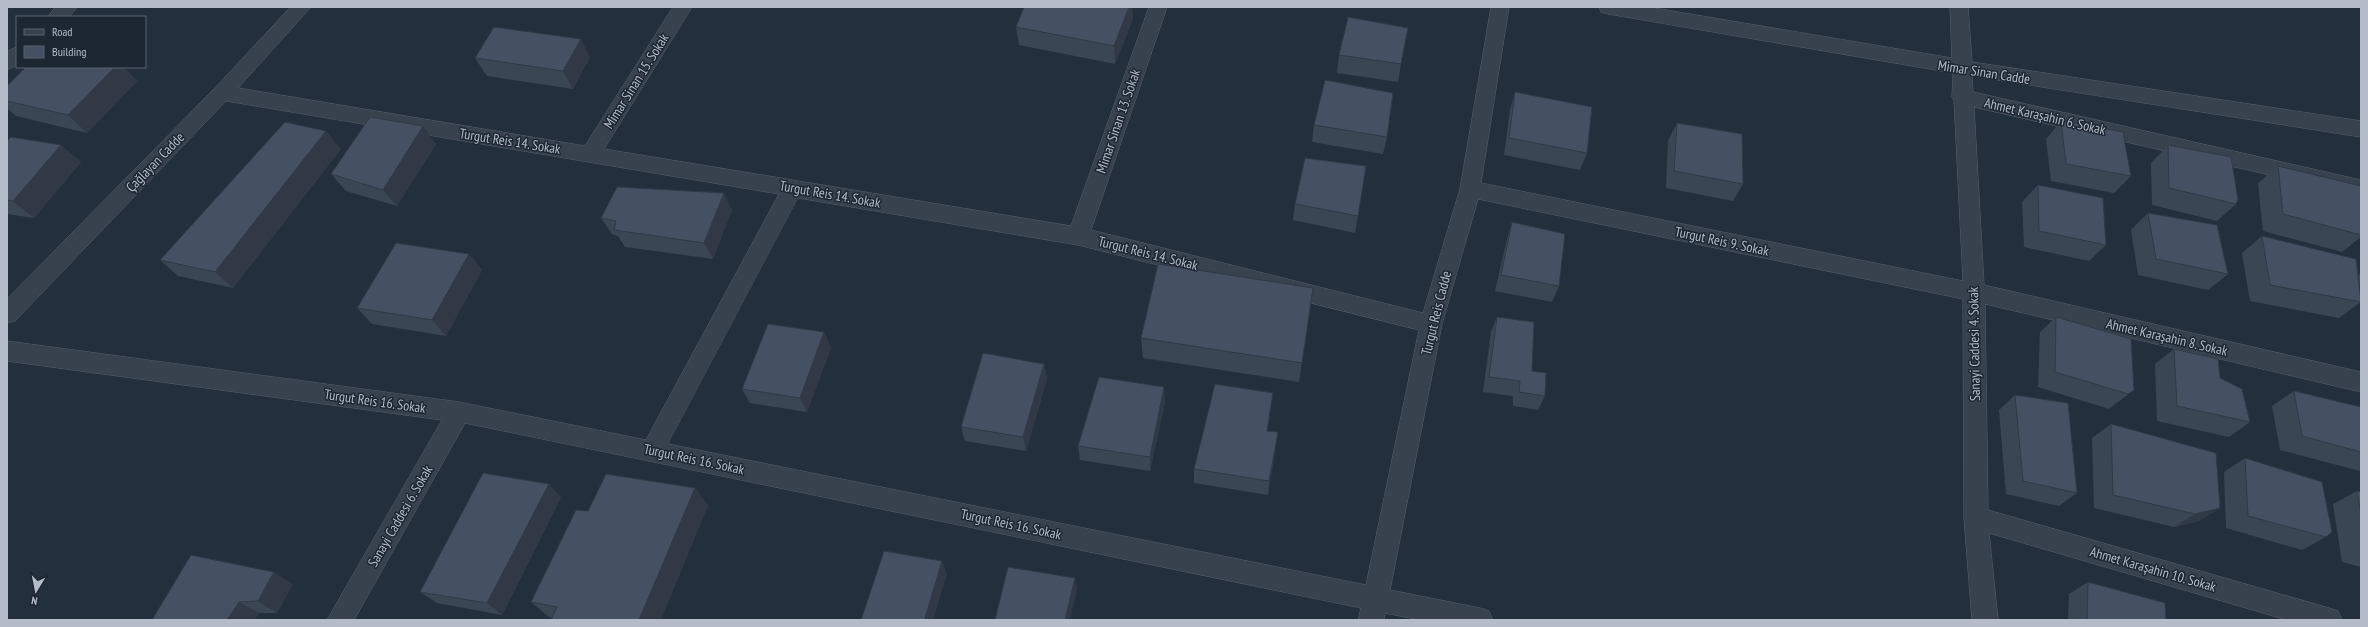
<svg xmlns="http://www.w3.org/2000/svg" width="2368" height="627" font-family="'PT Sans Narrow',sans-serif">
<rect width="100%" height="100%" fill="#242f3e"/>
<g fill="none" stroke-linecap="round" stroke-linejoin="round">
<g stroke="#565f6c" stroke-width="1">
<path id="minor" d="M 56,7 L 77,7 L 69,17 L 48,17 Z
M 291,7 L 311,7 L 238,88 L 585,146 L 673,7 L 692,7 L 604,149 L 1071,226 L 1149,7 L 1167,7 L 1091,230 L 1423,313 L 1460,189 L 1491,7 L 1509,7 L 1481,183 L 1963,281 L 1954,100 L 1952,97 L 1953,73 L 1608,14 L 1601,12 L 1599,7 L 1648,7 L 1952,58 L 1950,7 L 1968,7 L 1972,62 L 2361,121 L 2361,137 L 1972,76 L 1973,92 L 2361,180 L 2361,196 L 1974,107 L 1984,285 L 2361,372 L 2361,392 L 1985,304 L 1988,510 L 2329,608 L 2338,611 L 2342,620 L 2287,620 L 1989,533 L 1998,620 L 1972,620 L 1964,518 L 1963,299 L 1478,199 L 1442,324 L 1390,590 L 1480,608 L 1489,611 L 1493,620 L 1421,620 L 1385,613 L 1384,620 L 1358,620 L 1361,608 L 465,423 L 354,620 L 327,620 L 442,420 L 7,361 L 7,341 L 459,402 L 646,440 L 779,194 L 226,101 L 15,321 L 7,323 L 7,299 L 215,88 ZM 798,198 L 1078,245 L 1419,330 L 1366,585 L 668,444 Z
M 17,47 L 17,65 L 7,70 L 7,52 Z"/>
</g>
<use href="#minor" fill="#38414e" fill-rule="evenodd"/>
</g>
<path fill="#3b4654" d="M 1024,7 L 1132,7 L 1133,19 L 1115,64 L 1019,45 L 1016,27 Z
M 1339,55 L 1401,64 L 1398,82 L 1337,73 Z
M 590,57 L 573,89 L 487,76 L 475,58 Z
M 26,67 L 123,67 L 137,81 L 87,133 L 16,116 L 7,108 L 7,86 Z
M 1515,92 L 1587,153 L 1580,170 L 1504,155 L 1510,110 Z
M 2061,121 L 2131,176 L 2114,193 L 2051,181 L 2046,139 Z
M 1677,123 L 1743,184 L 1733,201 L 1666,188 L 1668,141 Z
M 1314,125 L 1387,137 L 1383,154 L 1312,142 Z
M 326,131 L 341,149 L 233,288 L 178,276 L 160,260 Z
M 7,141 L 81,162 L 34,218 L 7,214 Z
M 436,144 L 397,206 L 346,191 L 331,174 Z
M 2168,145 L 2236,204 L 2217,221 L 2152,205 L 2151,163 Z
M 2278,166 L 2361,186 L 2361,237 L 2342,252 L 2263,231 L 2258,183 Z
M 2038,185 L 2106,245 L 2089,261 L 2024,247 L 2022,202 Z
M 1295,204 L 1358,216 L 1355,233 L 1293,220 Z
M 732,210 L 713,259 L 625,247 L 618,236 L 612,234 L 601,218 Z
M 2148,213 L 2228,274 L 2208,290 L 2138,275 L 2131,230 Z
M 1512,222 L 1559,286 L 1552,302 L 1495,291 L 1507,239 Z
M 2262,236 L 2358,275 L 2361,273 L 2361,291 L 2359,281 L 2361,302 L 2339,318 L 2250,301 L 2242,253 Z
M 469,254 L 482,270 L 446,336 L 372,324 L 357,308 Z
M 1313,288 L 1299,382 L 1143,358 L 1141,338 Z
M 1497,317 L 1532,371 L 1545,396 L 1538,410 L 1513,406 L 1513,396 L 1483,392 L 1491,332 Z
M 2056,317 L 2134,390 L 2109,409 L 2038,387 L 2040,332 Z
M 824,332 L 831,348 L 807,412 L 750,403 L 742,389 Z
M 2174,349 L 2220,378 L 2250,422 L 2229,437 L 2157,421 L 2155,364 Z
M 1044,364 L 1047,379 L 1026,451 L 965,441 L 961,427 Z
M 1164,387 L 1165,402 L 1150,471 L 1080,460 L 1078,446 Z
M 2294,391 L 2361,407 L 2361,471 L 2360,471 L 2280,450 L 2272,406 Z
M 1273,393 L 1267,431 L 1276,446 L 1268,495 L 1194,483 L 1194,469 Z
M 2015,395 L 2077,493 L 2059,506 L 2006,494 L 1999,410 Z
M 2111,424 L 2220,508 L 2199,521 L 2174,527 L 2094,508 L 2092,438 Z
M 2245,458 L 2326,537 L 2302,550 L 2226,528 L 2224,472 Z
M 695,488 L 708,506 L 552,618 L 549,617 L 531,602 L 588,511 Z
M 2357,491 L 2361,492 L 2361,567 L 2342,562 L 2333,504 Z
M 561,497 L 502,615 L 437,603 L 420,592 Z
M 2088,582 L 2166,620 L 2068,620 L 2069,594 Z
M 293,584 L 277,613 L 259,613 L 152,620 Z"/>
<path fill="#303945" d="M 1129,7 L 1132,7 L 1133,19 L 1115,64 L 1114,46 Z
M 581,39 L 590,57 L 573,89 L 563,71 Z
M 115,67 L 123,67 L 137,81 L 87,133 L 68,115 Z
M 423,126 L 436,144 L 397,206 L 383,190 Z
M 326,131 L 341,149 L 233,288 L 215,272 Z
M 61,145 L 81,162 L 34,218 L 13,201 Z
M 724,193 L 732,210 L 713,259 L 704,243 Z
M 469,254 L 482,270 L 446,336 L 432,320 Z
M 824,332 L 831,348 L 807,412 L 800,398 Z
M 1044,364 L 1047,379 L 1026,451 L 1023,437 Z
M 1164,387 L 1165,402 L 1150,471 L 1150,457 Z
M 1273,393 L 1271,408 L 1265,445 L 1267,431 Z
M 1278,432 L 1276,446 L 1268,495 L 1269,481 Z
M 549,484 L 561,497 L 502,615 L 487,603 Z
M 695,488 L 708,506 L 661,620 L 639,620 Z
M 2220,508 L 2199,521 L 2174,527 L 2195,514 Z
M 942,561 L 947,574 L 933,620 L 926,620 L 925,618 Z
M 274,572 L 293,584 L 277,613 L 258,601 Z
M 1075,578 L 1077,590 L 1070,620 L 1065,620 Z
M 239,602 L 259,613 L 255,620 L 227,620 Z"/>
<path fill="#455162" stroke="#303945" d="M 1024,7 L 1129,7 L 1114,46 L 1016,27 Z
M 1348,17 L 1408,28 L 1401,64 L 1339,55 Z
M 494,27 L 581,39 L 563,71 L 475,58 Z
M 26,67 L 115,67 L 68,115 L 7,101 L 7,86 Z
M 1325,80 L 1393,93 L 1387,137 L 1314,125 Z
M 1515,92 L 1592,107 L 1587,153 L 1509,138 Z
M 370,117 L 423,126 L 383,190 L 331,174 Z
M 2061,121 L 2123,132 L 2131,176 L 2066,164 Z
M 285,122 L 326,131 L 215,272 L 160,260 Z
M 1677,123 L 1742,134 L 1743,184 L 1674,171 Z
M 11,137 L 61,145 L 13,201 L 7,200 L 7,141 Z
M 2168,145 L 2231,157 L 2238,199 L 2236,204 L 2169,188 Z
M 1305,158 L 1366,166 L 1358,216 L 1295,204 Z
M 2278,166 L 2361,186 L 2361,235 L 2283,214 Z
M 2038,185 L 2103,198 L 2106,245 L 2039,231 Z
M 617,187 L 724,193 L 704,243 L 614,230 L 616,221 L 601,218 Z
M 2148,213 L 2217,225 L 2228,274 L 2156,259 Z
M 1512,222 L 1565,234 L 1559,286 L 1501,275 Z
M 2262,236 L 2356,259 L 2361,302 L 2270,285 Z
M 396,243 L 469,254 L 432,320 L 357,308 Z
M 1158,264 L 1313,288 L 1302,363 L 1141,338 Z
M 1497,317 L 1534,322 L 1532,371 L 1546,373 L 1545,396 L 1519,392 L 1520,381 L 1489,377 Z
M 2056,317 L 2131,339 L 2134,390 L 2128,394 L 2055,372 Z
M 768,324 L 824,332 L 800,398 L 742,389 Z
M 2174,349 L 2218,359 L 2220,378 L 2242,389 L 2250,422 L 2177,406 Z
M 983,353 L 1044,364 L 1023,437 L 961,427 Z
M 1099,377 L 1164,387 L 1150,457 L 1078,446 Z
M 1215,384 L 1273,393 L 1267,431 L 1278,432 L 1269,481 L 1194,469 Z
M 2294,391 L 2361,407 L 2361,452 L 2302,436 Z
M 2015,395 L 2068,403 L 2077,493 L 2023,481 Z
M 2111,424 L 2216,453 L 2220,508 L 2195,514 L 2113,495 Z
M 2245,458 L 2322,482 L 2332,532 L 2326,537 L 2248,516 Z
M 483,473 L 549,484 L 487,603 L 420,592 Z
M 606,474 L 695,488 L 639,620 L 551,620 L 557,607 L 531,602 L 576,510 L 588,511 Z
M 2357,491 L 2361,492 L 2361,515 Z
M 884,551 L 942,561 L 925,618 L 928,620 L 861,620 Z
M 191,555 L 274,572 L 258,601 L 239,602 L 227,620 L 152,620 Z
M 1008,567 L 1075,578 L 1065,620 L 995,620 Z
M 2088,582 L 2165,603 L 2166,620 L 2087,620 Z"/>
<g text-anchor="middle" stroke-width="3" stroke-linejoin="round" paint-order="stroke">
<g font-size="14" fill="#b4bcc9" stroke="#1d2633">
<text transform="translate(1984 72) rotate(9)" y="5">Mimar Sinan Cadde</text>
<text transform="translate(636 81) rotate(-58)" y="5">Mimar Sinan 15. Sokak</text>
<text transform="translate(2045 116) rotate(13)" y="5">Ahmet Karaşahin 6. Sokak</text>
<text transform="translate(1118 121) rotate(-71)" y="5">Mimar Sinan 13. Sokak</text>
<text transform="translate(510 141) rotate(9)" y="5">Turgut Reis 14. Sokak</text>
<text transform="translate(155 162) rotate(-46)" y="5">Çağlayan Cadde</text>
<text transform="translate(830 194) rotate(10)" y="5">Turgut Reis 14. Sokak</text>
<text transform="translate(1722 241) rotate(12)" y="5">Turgut Reis 9. Sokak</text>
<text transform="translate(1148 253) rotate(14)" y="5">Turgut Reis 14. Sokak</text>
<text transform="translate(1436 313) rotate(-76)" y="5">Turgut Reis Cadde</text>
<text transform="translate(2167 337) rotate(13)" y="5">Ahmet Karaşahin 8. Sokak</text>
<text transform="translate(1974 344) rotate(-91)" y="5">Sanayi Caddesi 4. Sokak</text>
<text transform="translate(375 401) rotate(8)" y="5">Turgut Reis 16. Sokak</text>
<text transform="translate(694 459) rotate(12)" y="5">Turgut Reis 16. Sokak</text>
<text transform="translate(400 516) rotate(-60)" y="5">Sanayi Caddesi 6. Sokak</text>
<text transform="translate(1011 524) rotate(12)" y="5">Turgut Reis 16. Sokak</text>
<text transform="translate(2153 569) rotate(16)" y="5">Ahmet Karaşahin 10. Sokak</text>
</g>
</g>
<rect width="2368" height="627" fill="none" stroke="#b4bcc9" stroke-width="16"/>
<rect x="16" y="16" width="130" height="52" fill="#1d2633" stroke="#59626f"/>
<rect x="24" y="29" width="20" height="6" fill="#38414e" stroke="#59626f"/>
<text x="52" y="36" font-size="12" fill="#b4bcc9">Road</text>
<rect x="24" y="46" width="20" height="12" fill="#455162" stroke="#59626f"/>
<text x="52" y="56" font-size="12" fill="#b4bcc9">Building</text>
<g transform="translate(36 591) rotate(190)" stroke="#1d2633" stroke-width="3" paint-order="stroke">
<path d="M0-3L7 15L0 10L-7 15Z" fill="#b4bcc9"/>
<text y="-6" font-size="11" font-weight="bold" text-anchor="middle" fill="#b4bcc9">N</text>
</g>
</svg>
